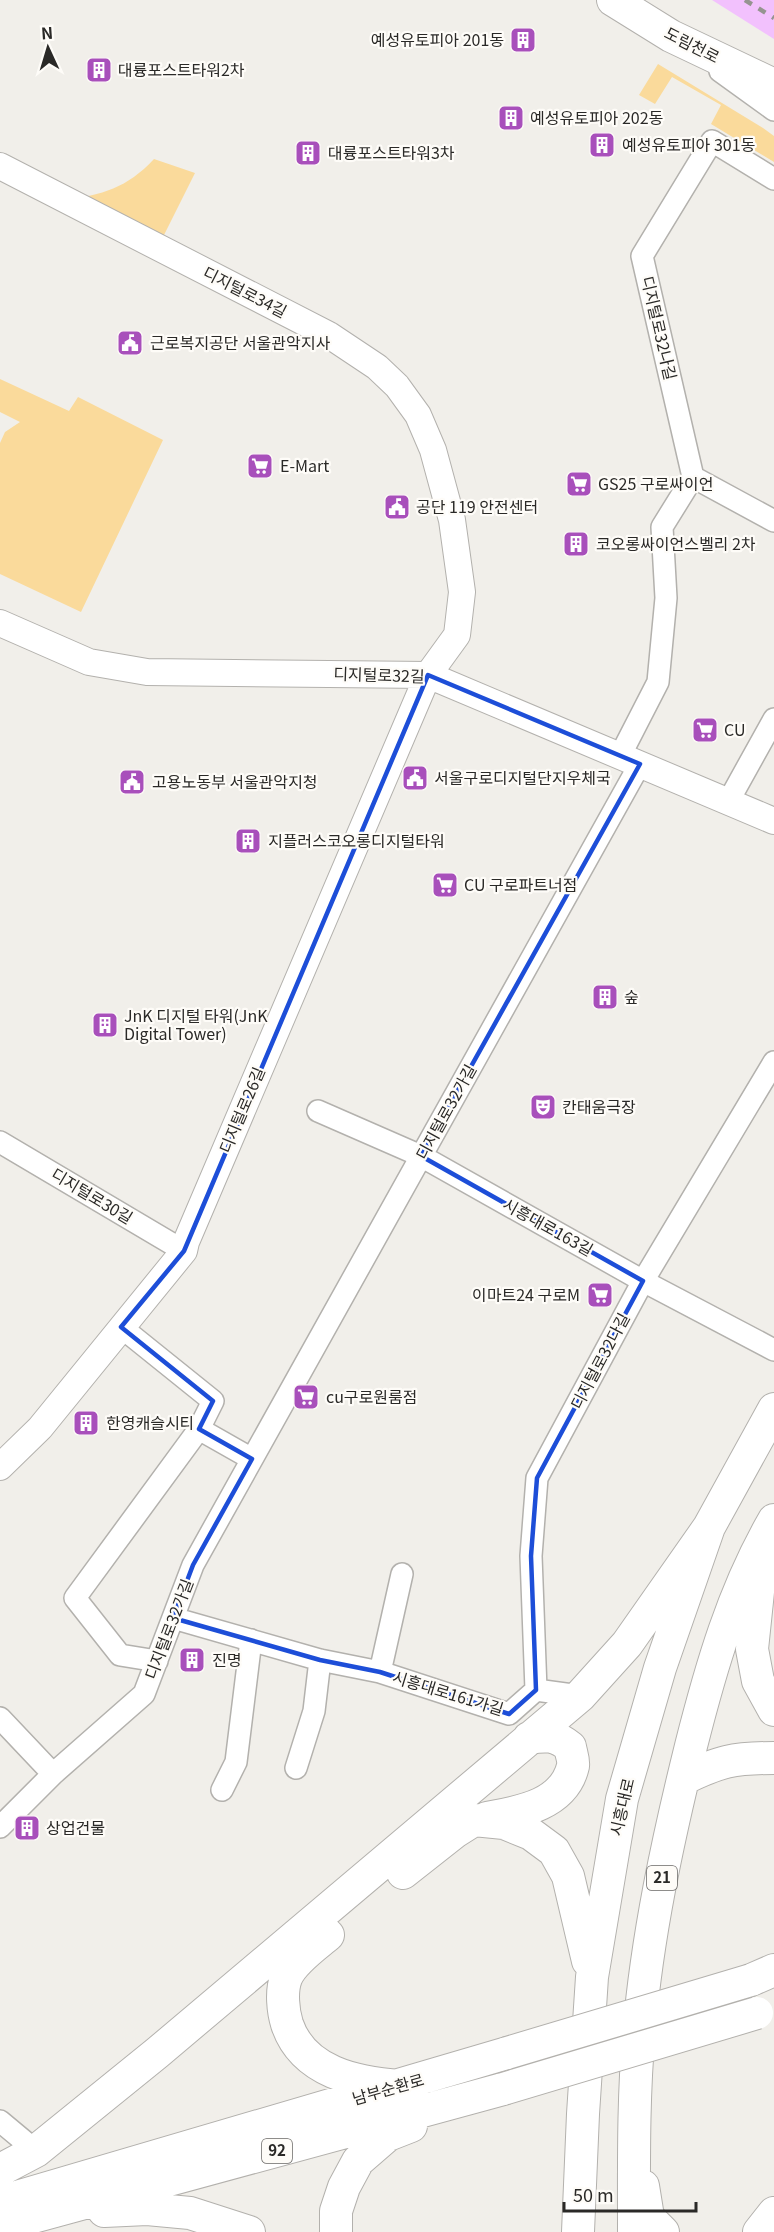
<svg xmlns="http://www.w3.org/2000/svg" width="774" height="2232" font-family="Georgia,'Noto Sans KR',serif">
<rect width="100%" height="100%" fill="#f1efea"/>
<path fill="#fada9b" d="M 658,64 L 763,128 L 774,136 L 774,162 L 711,124 L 721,105 L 672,77 L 655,104 L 639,95 Z
M 154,159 L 195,173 L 158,247 L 65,200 C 102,195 127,188 154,159 Z
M 0,379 L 69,411 L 78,397 L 163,440 L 81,612 L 0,574 L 0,443 L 5,432 L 20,422 L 0,412 Z"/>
<path fill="#f2c1fd" d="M 712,0 L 774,0 L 774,39 Z"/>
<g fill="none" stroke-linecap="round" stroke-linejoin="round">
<g stroke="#b3b1ad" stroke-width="24">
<path id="minor" d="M 720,71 L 774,110
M 774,179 L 712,141 L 642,256 L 693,477 L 774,521
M 620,756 L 658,682 L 666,598 L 662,527 L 693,477
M 728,802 L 774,719
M 318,1111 L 421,1156 L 643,1281 L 774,1350
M 0,1142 L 184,1251
M 121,1327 L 213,1401 L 199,1429 L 252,1459
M 173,1618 L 320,1660 L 380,1672 L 509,1714 L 536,1690 L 580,1696
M 157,1661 L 120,1655 L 75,1598 L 199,1429
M 380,1672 L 402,1574
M 536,1690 L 531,1556 L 537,1478 L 643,1281 L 774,1062
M 0,1718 L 53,1774
M 296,1768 L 314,1711 L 320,1660
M 222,1790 L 236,1762 L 251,1640
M 0,1827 L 53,1774 L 144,1694 L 193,1565 L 640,764
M 0,2121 L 36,2151"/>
</g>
<g stroke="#b3b1ad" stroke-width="28">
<path id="tertiary" d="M 0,166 L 329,335 L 377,367 L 397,386 L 418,415 L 433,450 L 452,520 L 462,592 L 457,635 L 428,675 L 186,1242 L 184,1251 L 40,1428 L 0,1467
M 0,623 L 89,662 L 147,672 L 428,675 L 774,821"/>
</g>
<g stroke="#b3b1ad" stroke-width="34">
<path id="primary" d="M 613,0 L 671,36 L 774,85
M 761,1563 L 752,1649 L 758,1681 L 774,1710
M 683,1779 C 720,1761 733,1758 774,1758
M 487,1818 C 520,1812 564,1805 573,1766 C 574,1760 571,1753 570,1747 C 556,1735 547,1735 529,1738
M 403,1873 L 455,1832 L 474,1820 L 504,1823 L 531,1834 L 554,1851 L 568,1876 L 588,1961
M 328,1935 C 315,1946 292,1962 286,1978 C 281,1991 283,2011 287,2024 C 303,2072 356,2083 401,2086
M 751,1980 L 774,1970
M 0,2170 L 36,2151 L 157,2053 L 580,1696 L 627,1644 L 709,1527
M 643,2186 L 648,2217 L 663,2232
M 0,2202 L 507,2053
M 104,2211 L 147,2209 L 190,2213 L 249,2232
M 0,2226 L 503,2089
M 336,2232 L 336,2211 L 344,2187 L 358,2161 L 388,2135 L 411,2126
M 578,2232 L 583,2114 L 592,1977 L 622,1799 L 660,1668 L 709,1527 L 774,1409
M 634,2232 C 634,2165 633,2098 639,2032 C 647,1936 668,1839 691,1746 C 711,1667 733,1591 774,1520
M 759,2232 L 774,2213"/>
</g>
<use href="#minor" stroke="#fff" stroke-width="21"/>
<use href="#tertiary" stroke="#fff" stroke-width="26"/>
<use href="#primary" stroke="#fff" stroke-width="32"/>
<path stroke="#959490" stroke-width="4.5" stroke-dasharray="8 8" stroke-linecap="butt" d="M 745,0 L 774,18"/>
<g stroke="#b3b1ad" stroke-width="34" stroke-linecap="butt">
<path id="primary-bridge" d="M 507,2053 L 751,1980
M 503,2089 L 757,2013"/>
</g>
<use href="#primary-bridge" stroke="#fff" stroke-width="32"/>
</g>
<path fill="none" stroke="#1d4ed8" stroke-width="4.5" stroke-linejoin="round" d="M 428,675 L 640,764 L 421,1156 L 643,1281 L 537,1478 L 531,1556 L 536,1690 L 509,1714 L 380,1672 L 320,1660 L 173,1618 L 193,1565 L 252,1459 L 199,1429 L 213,1401 L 121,1327 L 184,1251 Z"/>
<defs>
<g id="building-square" transform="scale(1.35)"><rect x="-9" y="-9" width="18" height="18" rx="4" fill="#a84fbb" stroke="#fefcf8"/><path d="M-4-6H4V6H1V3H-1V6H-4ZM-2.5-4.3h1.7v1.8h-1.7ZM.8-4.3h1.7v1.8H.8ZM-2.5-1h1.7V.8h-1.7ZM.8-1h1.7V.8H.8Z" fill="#fff"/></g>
<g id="civic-square" transform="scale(1.35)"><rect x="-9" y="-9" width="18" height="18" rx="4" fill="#a84fbb" stroke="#fefcf8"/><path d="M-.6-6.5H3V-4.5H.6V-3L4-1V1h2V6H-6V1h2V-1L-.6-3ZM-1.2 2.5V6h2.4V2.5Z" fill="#fff"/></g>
<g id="supermarket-square" transform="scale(1.35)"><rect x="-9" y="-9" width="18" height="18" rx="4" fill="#a84fbb" stroke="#fefcf8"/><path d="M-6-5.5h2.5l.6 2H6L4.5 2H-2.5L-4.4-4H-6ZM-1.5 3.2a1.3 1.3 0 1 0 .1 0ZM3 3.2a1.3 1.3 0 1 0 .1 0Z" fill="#fff"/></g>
<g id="theatre-square" transform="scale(1.35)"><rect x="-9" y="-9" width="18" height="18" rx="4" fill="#a84fbb" stroke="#fefcf8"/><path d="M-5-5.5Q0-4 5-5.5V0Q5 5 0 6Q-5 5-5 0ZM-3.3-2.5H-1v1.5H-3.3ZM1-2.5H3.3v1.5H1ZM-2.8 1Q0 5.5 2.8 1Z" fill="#fff"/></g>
</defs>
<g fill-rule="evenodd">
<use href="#building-square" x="523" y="40"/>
<use href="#building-square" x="99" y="70"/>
<use href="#building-square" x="511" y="118"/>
<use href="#building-square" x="602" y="145"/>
<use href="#building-square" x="308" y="153"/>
<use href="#civic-square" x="130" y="343"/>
<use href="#supermarket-square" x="260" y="466"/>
<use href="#supermarket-square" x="579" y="484"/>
<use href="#civic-square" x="397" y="507"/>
<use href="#building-square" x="576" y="544"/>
<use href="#supermarket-square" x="705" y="730"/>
<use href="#civic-square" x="415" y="778"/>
<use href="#civic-square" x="132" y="782"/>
<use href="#building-square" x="248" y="841"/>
<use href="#supermarket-square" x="445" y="885"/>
<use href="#building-square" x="605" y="997"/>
<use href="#building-square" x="105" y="1025"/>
<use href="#theatre-square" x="543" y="1107"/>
<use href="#supermarket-square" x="600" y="1295"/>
<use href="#supermarket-square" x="306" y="1397"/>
<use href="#building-square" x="86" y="1423"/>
<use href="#building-square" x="192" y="1660"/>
<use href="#building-square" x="27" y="1828"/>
</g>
<g text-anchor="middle" stroke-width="4.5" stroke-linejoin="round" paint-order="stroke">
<g fill="#fefcf8" stroke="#6a6866" stroke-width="1.5">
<rect x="647" y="1866" width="30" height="24" rx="4.5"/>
<rect x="262" y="2139" width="30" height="24" rx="4.5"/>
</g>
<g font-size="15" font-weight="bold" fill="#2a2927">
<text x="662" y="1883">21</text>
<text x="277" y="2156">92</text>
</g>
<g font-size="16" fill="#2a2927" stroke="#fefcf8" text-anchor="start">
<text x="504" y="46" text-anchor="end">예성유토피아 201동</text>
<text x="118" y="76">대륭포스트타워2차</text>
<text x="530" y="124">예성유토피아 202동</text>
<text x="622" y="151">예성유토피아 301동</text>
<text x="328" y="159">대륭포스트타워3차</text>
<text x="150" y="349">근로복지공단 서울관악지사</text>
<text x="280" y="472">E-Mart</text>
<text x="598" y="490">GS25 구로싸이언</text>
<text x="416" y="513">공단 119 안전센터</text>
<text x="596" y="550">코오롱싸이언스벨리 2차</text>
<text x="724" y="736">CU</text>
<text x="434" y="784">서울구로디지털단지우체국</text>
<text x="152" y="788">고용노동부 서울관악지청</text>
<text x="268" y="847">지플러스코오롱디지털타워</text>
<text x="464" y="891">CU 구로파트너점</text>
<text x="624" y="1003">숲</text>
<text x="124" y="1022">JnK 디지털 타워(JnK<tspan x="124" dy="18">Digital Tower)</tspan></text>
<text x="562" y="1113">칸태움극장</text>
<text x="580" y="1301" text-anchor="end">이마트24 구로M</text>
<text x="326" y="1403">cu구로원룸점</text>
<text x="106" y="1429">한영캐슬시티</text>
<text x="212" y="1666">진명</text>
<text x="46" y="1834">상업건물</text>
</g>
<g font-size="16" fill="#2a2927" stroke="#fefcf8">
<text transform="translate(692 45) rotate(27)" y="6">도림천로</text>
<text transform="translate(245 292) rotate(27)" y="6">디지털로34길</text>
<text transform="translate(659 328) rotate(77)" y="6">디지털로32나길</text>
<text transform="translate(379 675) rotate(2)" y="6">디지털로32길</text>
<text transform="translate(242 1110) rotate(-67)" y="6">디지털로26길</text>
<text transform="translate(446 1112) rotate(-61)" y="6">디지털로32가길</text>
<text transform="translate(92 1196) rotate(31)" y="6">디지털로30길</text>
<text transform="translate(548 1227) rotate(29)" y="6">시흥대로163길</text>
<text transform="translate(600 1361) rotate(-62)" y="6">디지털로32다길</text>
<text transform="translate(169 1629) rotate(-69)" y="6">디지털로32가길</text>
<text transform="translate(448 1693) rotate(17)" y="6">시흥대로161가길</text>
<text transform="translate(622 1807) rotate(-77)" y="6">시흥대로</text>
<text transform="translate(388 2089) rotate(-16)" y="6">남부순환로</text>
</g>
</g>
<g transform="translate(48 48) rotate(356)" stroke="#fefcf8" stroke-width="4.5" paint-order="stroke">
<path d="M0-4.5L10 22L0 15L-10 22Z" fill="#2a2927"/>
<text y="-9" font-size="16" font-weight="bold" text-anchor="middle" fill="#2a2927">N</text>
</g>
<path d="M564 2202v9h132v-9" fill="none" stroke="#2a2927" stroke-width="3"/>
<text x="573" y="2202" font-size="18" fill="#2a2927" stroke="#fefcf8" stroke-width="4.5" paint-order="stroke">50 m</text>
</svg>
